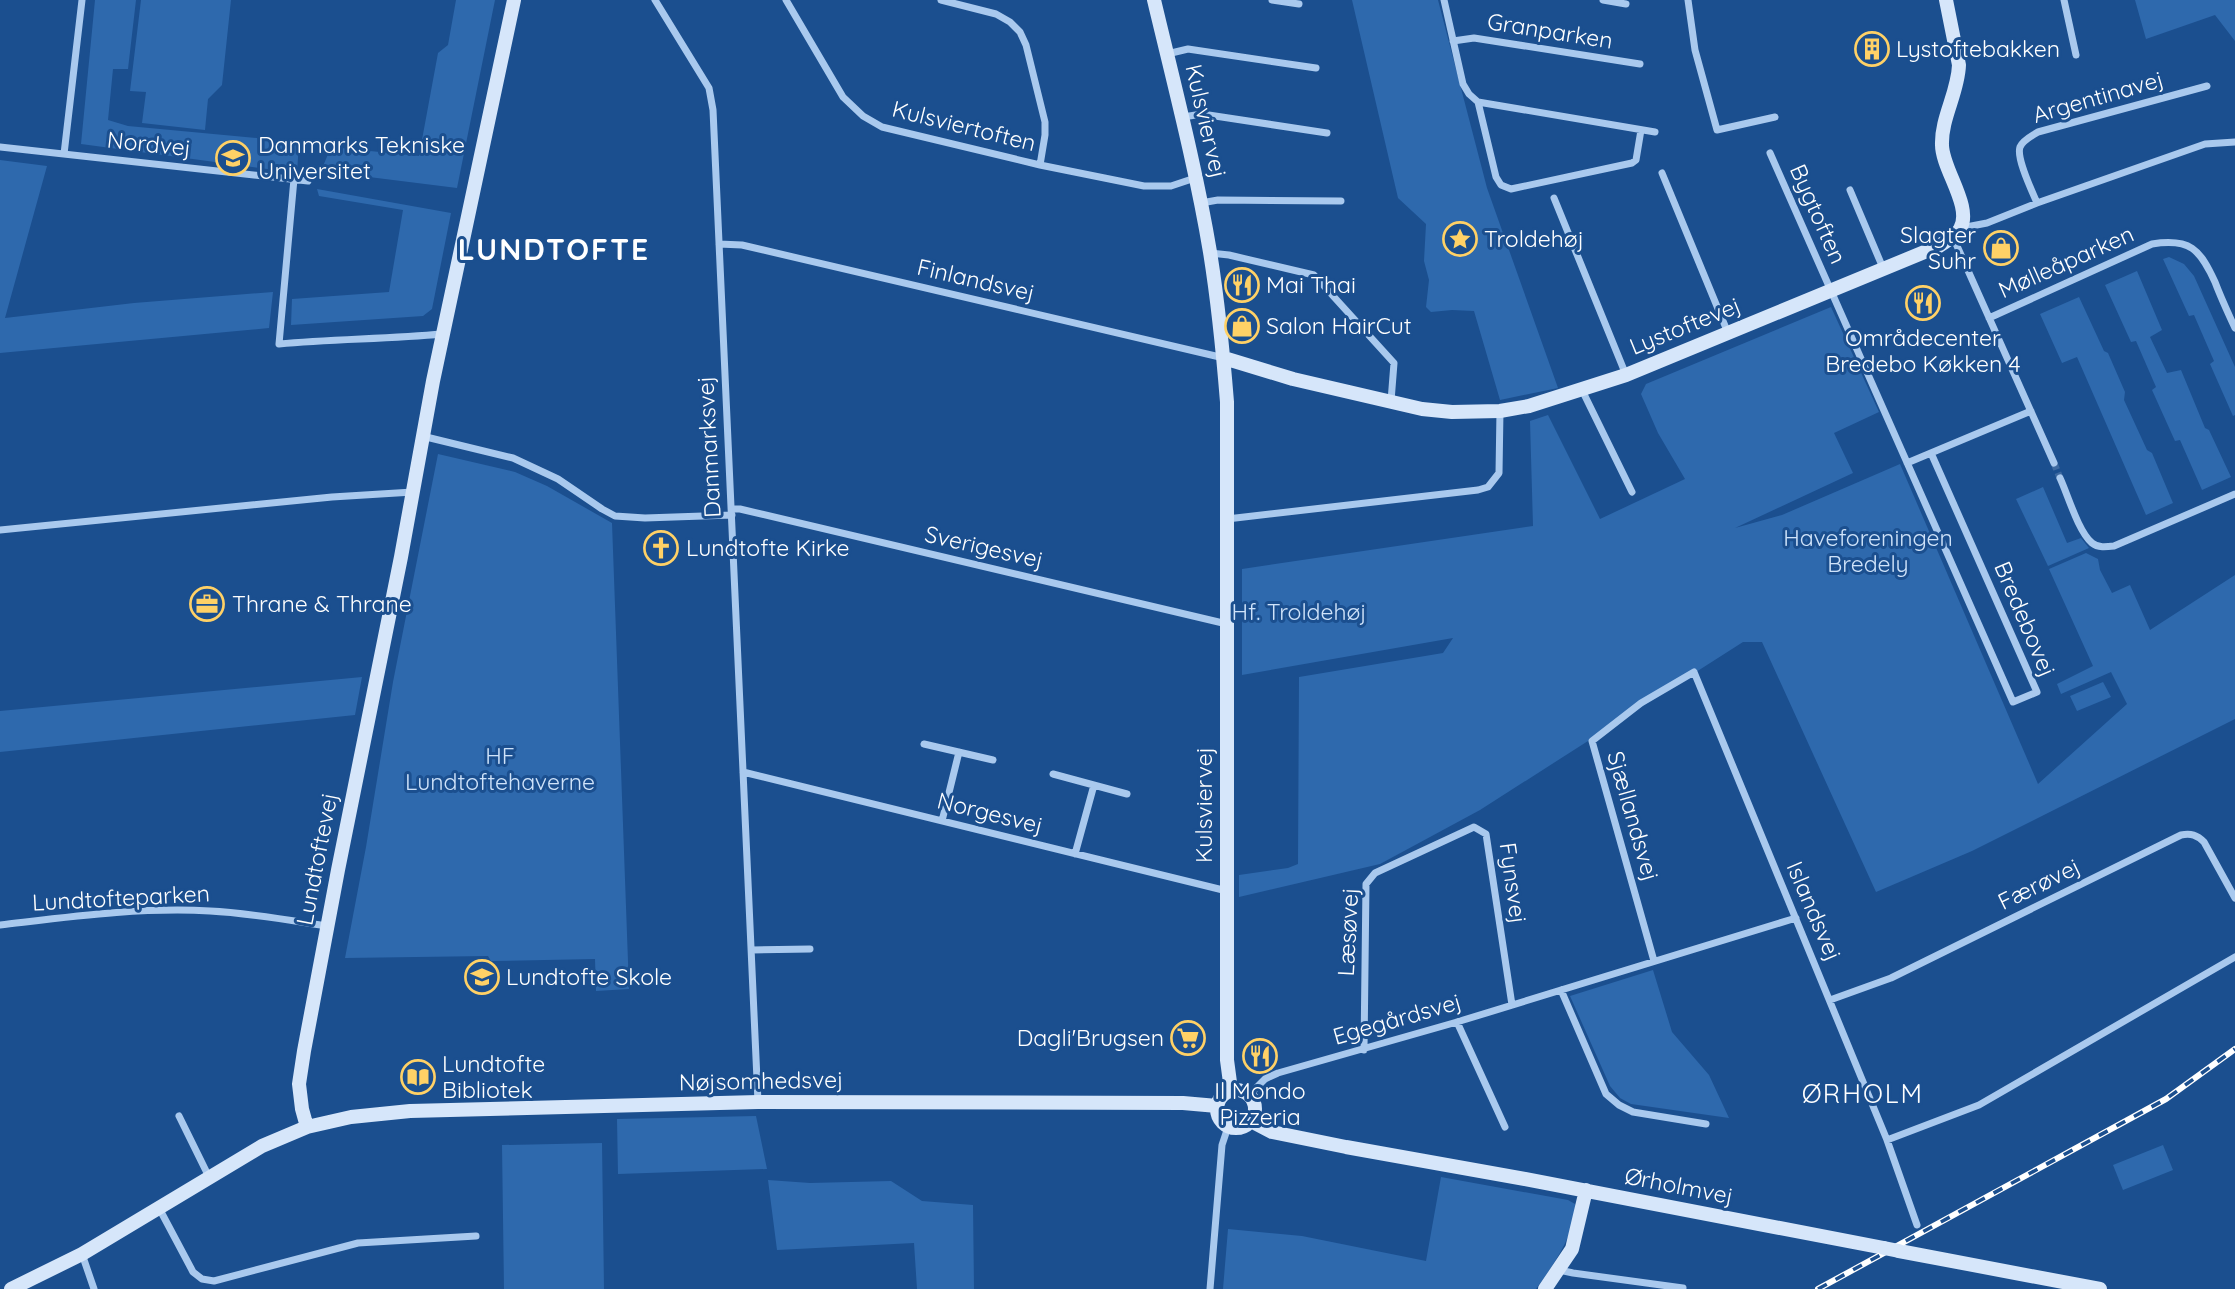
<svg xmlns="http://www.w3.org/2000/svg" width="2235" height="1289" font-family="Quicksand,sans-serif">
<rect width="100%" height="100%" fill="#1b4f8f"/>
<path fill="#2e69ad" d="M 95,0 L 136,0 L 128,69 L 113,69 L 108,120 L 128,126 L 299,142 L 297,173 L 81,144 Z
M 141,0 L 231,0 L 222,85 L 208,99 L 205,130 L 142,123 L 146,92 L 130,91 Z
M 456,0 L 495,0 L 457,188 L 321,171 L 331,147 L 419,156 L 438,53 L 448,45 Z
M 1352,0 L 1438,0 L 1487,188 L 1558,388 L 1500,400 L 1474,311 L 1452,310 L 1431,312 L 1426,307 L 1429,280 L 1424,261 L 1426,224 L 1398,198 Z
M 2135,0 L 2235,0 L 2235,41 L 2215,15 L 2146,39 Z
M 0,160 L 47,166 L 5,318 L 134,303 L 273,292 L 269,328 L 0,353 Z
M 317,189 L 451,213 L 432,309 L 423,316 L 291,325 L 292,299 L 389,292 L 403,210 L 319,196 Z
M 2169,257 L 2184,264 L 2194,276 L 2235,367 L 2235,415 L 2233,416 L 2210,364 L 2214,361 L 2194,315 L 2189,316 L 2163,259 Z
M 2137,271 L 2162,330 L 2150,337 L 2167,373 L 2181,370 L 2205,428 L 2209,430 L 2231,477 L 2202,490 L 2180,440 L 2175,441 L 2152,390 L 2156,387 L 2136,341 L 2131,342 L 2105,285 Z
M 2079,297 L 2104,351 L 2108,353 L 2125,392 L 2124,400 L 2147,450 L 2152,453 L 2173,503 L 2146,515 L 2077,357 L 2062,363 L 2040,314 Z
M 1831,307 L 1879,412 L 1834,433 L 1853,473 L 1735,528 L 1782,515 L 1900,464 L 2038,784 L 2127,704 L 2111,672 L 2061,694 L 2057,684 L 2093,666 L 2049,569 L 2086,553 L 2098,559 L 2100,570 L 2112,593 L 2130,585 L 2150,630 L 2235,575 L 2235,719 L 1972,851 L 1876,892 L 1762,642 L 1743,642 L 1480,810 L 1380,864 L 1239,897 L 1239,875 L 1288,868 L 1298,864 L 1299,677 L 1443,653 L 1453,638 L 1242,675 L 1242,569 L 1533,526 L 1530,421 L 1548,415 L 1600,519 L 1685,479 L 1658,433 L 1641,394 L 1646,384 Z
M 438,454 L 515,472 L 547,486 L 612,523 L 629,989 L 596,991 L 595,959 L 491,961 L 488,956 L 345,958 L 366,847 L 393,682 Z
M 2043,487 L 2067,543 L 2081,538 L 2089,548 L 2048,566 L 2016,499 Z
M 362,677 L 355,715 L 0,752 L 0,711 Z
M 2103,682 L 2111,697 L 2077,711 L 2070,696 Z
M 1653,970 L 1672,1032 L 1709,1075 L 1729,1118 L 1631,1104 L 1620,1098 L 1610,1086 L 1570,996 Z
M 756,1116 L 767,1169 L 618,1174 L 617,1119 Z
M 602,1143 L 604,1289 L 504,1289 L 502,1145 Z
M 2163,1145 L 2173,1170 L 2123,1190 L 2113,1165 Z
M 1441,1177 L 1568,1200 L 1575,1204 C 1575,1236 1553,1265 1536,1289 L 1223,1289 L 1228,1229 L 1302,1236 L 1426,1261 Z
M 768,1180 L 810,1183 L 891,1181 L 922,1201 L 973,1205 L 974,1289 L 917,1289 L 914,1243 L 777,1250 Z"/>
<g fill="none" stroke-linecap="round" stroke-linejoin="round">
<path stroke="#3d69a0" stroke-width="7" stroke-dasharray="7 3.5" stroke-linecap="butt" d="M 2054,463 L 2060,478"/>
<path stroke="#a9c9ee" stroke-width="7" d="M 655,0 L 709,88 L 713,110 L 758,1102
M 786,0 L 843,97 L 863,116 L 882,127 L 1040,165 L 1144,186 L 1171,186 L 1195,178
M 941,0 L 996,14 L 1010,22 L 1020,32 L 1026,45 L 1045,122 L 1045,135 L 1040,165
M 1272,0 L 1299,4
M 1444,0 L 1463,84 L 1469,94 L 1478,102 L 1655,132
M 1603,0 L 1626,4
M 1688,0 L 1695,50 L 1717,130 L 1775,117
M 2064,0 L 2076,55
M 1453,41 L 1474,38 L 1640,64
M 1167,54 L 1188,49 L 1316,68
M 1478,102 L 1496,177 L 1501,185 L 1511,189 L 1632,163 L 1636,160 L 1641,130
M 1183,117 L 1202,114 L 1327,133
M 0,147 L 308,181
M 1770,153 L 2013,702 L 2037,692 L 1931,453
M 64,154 L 82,0
M 1662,173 L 1728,333
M 294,179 L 279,344 C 333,339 388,339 442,334
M 1850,190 L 1883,268
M 1554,198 L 1626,375
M 1201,203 L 1218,200 L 1341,201
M 2037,203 C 2032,191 2016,158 2020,147 C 2023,140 2032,136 2038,132 L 2207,86
M 1961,228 L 1987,223 L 2037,203 L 2205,144 L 2235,142
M 1953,237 L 2054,463
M 719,244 L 742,245 L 1224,358
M 1210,253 L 1229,255 L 1314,275 L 1394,363 L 1391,401
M 1989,318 L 2152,244 C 2190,238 2200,249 2215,282 C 2221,298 2228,313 2235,328
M 1582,390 L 1632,492
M 422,436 L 513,458 L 558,479 L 602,509 L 615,516 L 645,518 L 732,515
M 1907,463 L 2031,411
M 2060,478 C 2068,495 2078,531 2092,543 C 2098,548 2106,547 2114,546 L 2235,494
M 732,509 L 740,509 L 1227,624
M 1227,519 L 1478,490 L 1488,487 L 1499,473 L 1500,411
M 0,530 L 332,497 L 413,492
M 924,744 L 993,760
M 743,772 L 1227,891
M 1053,774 L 1127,794
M 942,821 L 959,752
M 1075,854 L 1094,785
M 0,925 C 69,917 140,907 210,911 C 249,913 288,920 327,926
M 752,950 L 810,949
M 1654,961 L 1592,741 L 1641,703 L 1694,672 L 1887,1140 L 1917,1225
M 1561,990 L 1606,1094 L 1619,1105 L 1633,1112 L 1706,1124
M 1830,1000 L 1891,978 L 2181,835 C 2191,833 2197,835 2204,842 L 2235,898
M 1457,1022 L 1505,1127
M 1364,1050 L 1366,884 L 1375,873 L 1474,827 L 1486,834 L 1512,1005
M 1249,1095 L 1265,1079 L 1278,1073 L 1457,1022 L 1796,918
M 179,1116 L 209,1177
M 1887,1140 L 1979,1105 L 2235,957
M 159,1208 L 193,1272 L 202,1279 L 214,1281 L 358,1243 L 476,1236
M 82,1254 L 94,1289
M 1559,1270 L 1573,1273 L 1683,1288
M 1210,1289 L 1222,1145 L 1228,1127"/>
<path stroke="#d6e6fa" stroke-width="14" d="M 1154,0 C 1174,84 1196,168 1210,252 C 1218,302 1223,352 1227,402 L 1227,1060 L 1231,1090
M 1224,358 L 1293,379 L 1422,409 L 1452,412 L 1500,411 L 1529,406 L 1626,375 L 1939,246 C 1946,241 1956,236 1960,229 C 1973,207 1942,169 1942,145 C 1941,118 1958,93 1959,65 L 1946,0
M1217 1109a19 19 0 1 1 38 0a19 19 0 1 1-38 0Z
M 1251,1121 L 1272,1132 L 1346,1147 L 1525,1179 L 1884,1248
M 307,1127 L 302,1109 L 299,1084 L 304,1051 L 338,870 L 401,557 L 433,381 L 514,0
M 1899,1251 L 2100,1289
M 11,1289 L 82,1254 L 262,1146 L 307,1127 L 351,1117 L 410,1111 L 758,1102 L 1183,1103 L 1217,1106
M 1545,1289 L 1572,1249 L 1586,1190"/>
<g stroke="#fff" stroke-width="6">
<path id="rail" d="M 1818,1289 L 2166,1099 L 2235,1049"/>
</g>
<use href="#rail" stroke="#1b4f8f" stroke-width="3.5" stroke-dasharray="10" stroke-linecap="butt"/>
<path stroke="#d6e6fa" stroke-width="14" d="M 1884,1248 L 1899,1251"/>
</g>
<defs>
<g id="building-ring" transform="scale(1.75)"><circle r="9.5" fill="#1b4f8f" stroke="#ffd166" stroke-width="1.5"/><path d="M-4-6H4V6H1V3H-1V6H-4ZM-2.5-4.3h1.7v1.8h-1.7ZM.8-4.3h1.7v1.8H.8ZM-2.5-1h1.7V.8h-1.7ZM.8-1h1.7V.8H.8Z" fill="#ffd166"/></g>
<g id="university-ring" transform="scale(1.75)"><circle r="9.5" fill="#1b4f8f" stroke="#ffd166" stroke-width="1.5"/><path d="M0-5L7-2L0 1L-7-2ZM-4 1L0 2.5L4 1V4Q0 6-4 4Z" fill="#ffd166"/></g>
<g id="sight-ring" transform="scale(1.75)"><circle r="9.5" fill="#1b4f8f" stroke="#ffd166" stroke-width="1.5"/><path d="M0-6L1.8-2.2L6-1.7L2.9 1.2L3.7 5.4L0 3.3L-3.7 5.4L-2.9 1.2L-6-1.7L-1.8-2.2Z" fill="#ffd166"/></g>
<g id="shop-ring" transform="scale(1.75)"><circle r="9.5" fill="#1b4f8f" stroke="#ffd166" stroke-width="1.5"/><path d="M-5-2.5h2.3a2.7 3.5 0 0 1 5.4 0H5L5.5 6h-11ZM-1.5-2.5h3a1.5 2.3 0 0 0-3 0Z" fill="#ffd166"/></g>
<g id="restaurant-ring" transform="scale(1.75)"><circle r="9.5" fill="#1b4f8f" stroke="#ffd166" stroke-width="1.5"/><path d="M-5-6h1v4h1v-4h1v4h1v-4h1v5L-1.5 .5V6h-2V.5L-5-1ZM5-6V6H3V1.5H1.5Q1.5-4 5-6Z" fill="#ffd166"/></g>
<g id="church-ring" transform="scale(1.75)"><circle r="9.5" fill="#1b4f8f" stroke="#ffd166" stroke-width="1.5"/><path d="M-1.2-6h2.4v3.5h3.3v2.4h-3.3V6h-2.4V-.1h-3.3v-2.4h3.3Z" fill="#ffd166"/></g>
<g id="office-ring" transform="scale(1.75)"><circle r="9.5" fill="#1b4f8f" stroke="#ffd166" stroke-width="1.5"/><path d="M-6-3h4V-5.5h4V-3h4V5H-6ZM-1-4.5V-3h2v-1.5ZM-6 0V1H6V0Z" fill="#ffd166"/></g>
<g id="school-ring" transform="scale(1.75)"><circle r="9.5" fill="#1b4f8f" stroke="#ffd166" stroke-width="1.5"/><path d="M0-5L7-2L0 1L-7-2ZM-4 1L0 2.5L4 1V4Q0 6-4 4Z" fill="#ffd166"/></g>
<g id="supermarket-ring" transform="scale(1.75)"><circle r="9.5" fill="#1b4f8f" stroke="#ffd166" stroke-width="1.5"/><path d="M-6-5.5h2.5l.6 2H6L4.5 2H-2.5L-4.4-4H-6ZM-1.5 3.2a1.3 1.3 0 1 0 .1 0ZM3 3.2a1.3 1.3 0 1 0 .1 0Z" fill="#ffd166"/></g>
<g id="library-ring" transform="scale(1.75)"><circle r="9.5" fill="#1b4f8f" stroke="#ffd166" stroke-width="1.5"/><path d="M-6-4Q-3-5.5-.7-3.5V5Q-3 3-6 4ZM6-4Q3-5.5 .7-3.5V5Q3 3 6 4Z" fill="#ffd166"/></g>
</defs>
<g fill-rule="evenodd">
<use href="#building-ring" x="1872" y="49"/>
<use href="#university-ring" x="233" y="158"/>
<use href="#sight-ring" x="1460" y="239"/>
<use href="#shop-ring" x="2001" y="248"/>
<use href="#restaurant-ring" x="1242" y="285"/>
<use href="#restaurant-ring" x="1923" y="303"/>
<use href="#shop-ring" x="1242" y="326"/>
<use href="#church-ring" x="661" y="548"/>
<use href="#office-ring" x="207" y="604"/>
<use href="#school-ring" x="482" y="977"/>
<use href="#supermarket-ring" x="1188" y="1038"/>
<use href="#restaurant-ring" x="1260" y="1056"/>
<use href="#library-ring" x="418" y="1077"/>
</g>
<g text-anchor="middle" stroke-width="6" stroke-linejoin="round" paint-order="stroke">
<g font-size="23" fill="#fff" stroke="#1b4f8f">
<text transform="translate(1550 31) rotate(9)" y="8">Granparken</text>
<text transform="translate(2098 97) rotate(-16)" y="8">Argentinavej</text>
<text transform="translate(1206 121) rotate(77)" y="8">Kulsviervej</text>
<text transform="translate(964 126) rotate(14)" y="8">Kulsviertoften</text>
<text transform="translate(149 144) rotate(6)" y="8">Nordvej</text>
<text transform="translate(1818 214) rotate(66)" y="8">Bygtoften</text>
<text transform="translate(2066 262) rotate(-24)" y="8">Mølleåparken</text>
<text transform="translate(976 280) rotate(13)" y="8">Finlandsvej</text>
<text transform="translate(1685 326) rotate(-22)" y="8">Lystoftevej</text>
<text transform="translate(709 447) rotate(-93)" y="8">Danmarksvej</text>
<text transform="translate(984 547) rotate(13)" y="8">Sverigesvej</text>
<text transform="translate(2025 619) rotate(67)" y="8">Bredebovej</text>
<text transform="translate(1204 805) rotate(-90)" y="8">Kulsviervej</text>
<text transform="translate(990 813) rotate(14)" y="8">Norgesvej</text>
<text transform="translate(1633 816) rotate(74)" y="8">Sjællandsvej</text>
<text transform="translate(317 859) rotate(-79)" y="8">Lundtoftevej</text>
<text transform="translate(1513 883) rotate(82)" y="8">Fynsvej</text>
<text transform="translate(2039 884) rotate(-26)" y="8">Færøvej</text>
<text transform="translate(121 898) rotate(-3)" y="8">Lundtofteparken</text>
<text transform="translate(1814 911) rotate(67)" y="8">Islandsvej</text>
<text transform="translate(1348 932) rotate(-87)" y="8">Læsøvej</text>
<text transform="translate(1397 1019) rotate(-16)" y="8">Egegårdsvej</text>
<text transform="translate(761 1081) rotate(-1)" y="8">Nøjsomhedsvej</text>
<text transform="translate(1679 1186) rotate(11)" y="8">Ørholmvej</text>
</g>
<g font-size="23" fill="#fff" stroke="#1b4f8f" text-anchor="start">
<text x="1896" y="57">Lystoftebakken</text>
<text x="258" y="153">Danmarks Tekniske<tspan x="258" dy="26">Universitet</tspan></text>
<text x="1976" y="243" text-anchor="end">Slagter<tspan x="1976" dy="26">Suhr</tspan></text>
<text x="1484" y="247">Troldehøj</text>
<text x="1266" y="293">Mai Thai</text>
<text x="1266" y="334">Salon HairCut</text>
<text x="1923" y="346" text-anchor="middle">Områdecenter<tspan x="1923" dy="26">Bredebo Køkken 4</tspan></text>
<text x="686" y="556">Lundtofte Kirke</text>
<text x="232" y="612">Thrane &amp; Thrane</text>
<text x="506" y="985">Lundtofte Skole</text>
<text x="1164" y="1046" text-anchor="end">Dagli'Brugsen</text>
<text x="442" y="1072">Lundtofte<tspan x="442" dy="26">Bibliotek</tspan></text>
<text x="1260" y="1099" text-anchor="middle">Il Mondo<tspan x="1260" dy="26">Pizzeria</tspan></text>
</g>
<g font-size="23" fill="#cfe3fa" stroke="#1b4f8f">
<text x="1868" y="546">Haveforeningen<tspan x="1868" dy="26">Bredely</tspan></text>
<text x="1299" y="620">Hf. Troldehøj</text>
<text x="500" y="764">HF<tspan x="500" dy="26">Lundtoftehaverne</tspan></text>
</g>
<g font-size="26" letter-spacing="2" fill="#fff" stroke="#1b4f8f">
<text x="1863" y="1103">ØRHOLM</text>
</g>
<g font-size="30" font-weight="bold" letter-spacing="2" fill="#fff" stroke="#1b4f8f">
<text x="554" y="260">LUNDTOFTE</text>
</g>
</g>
</svg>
